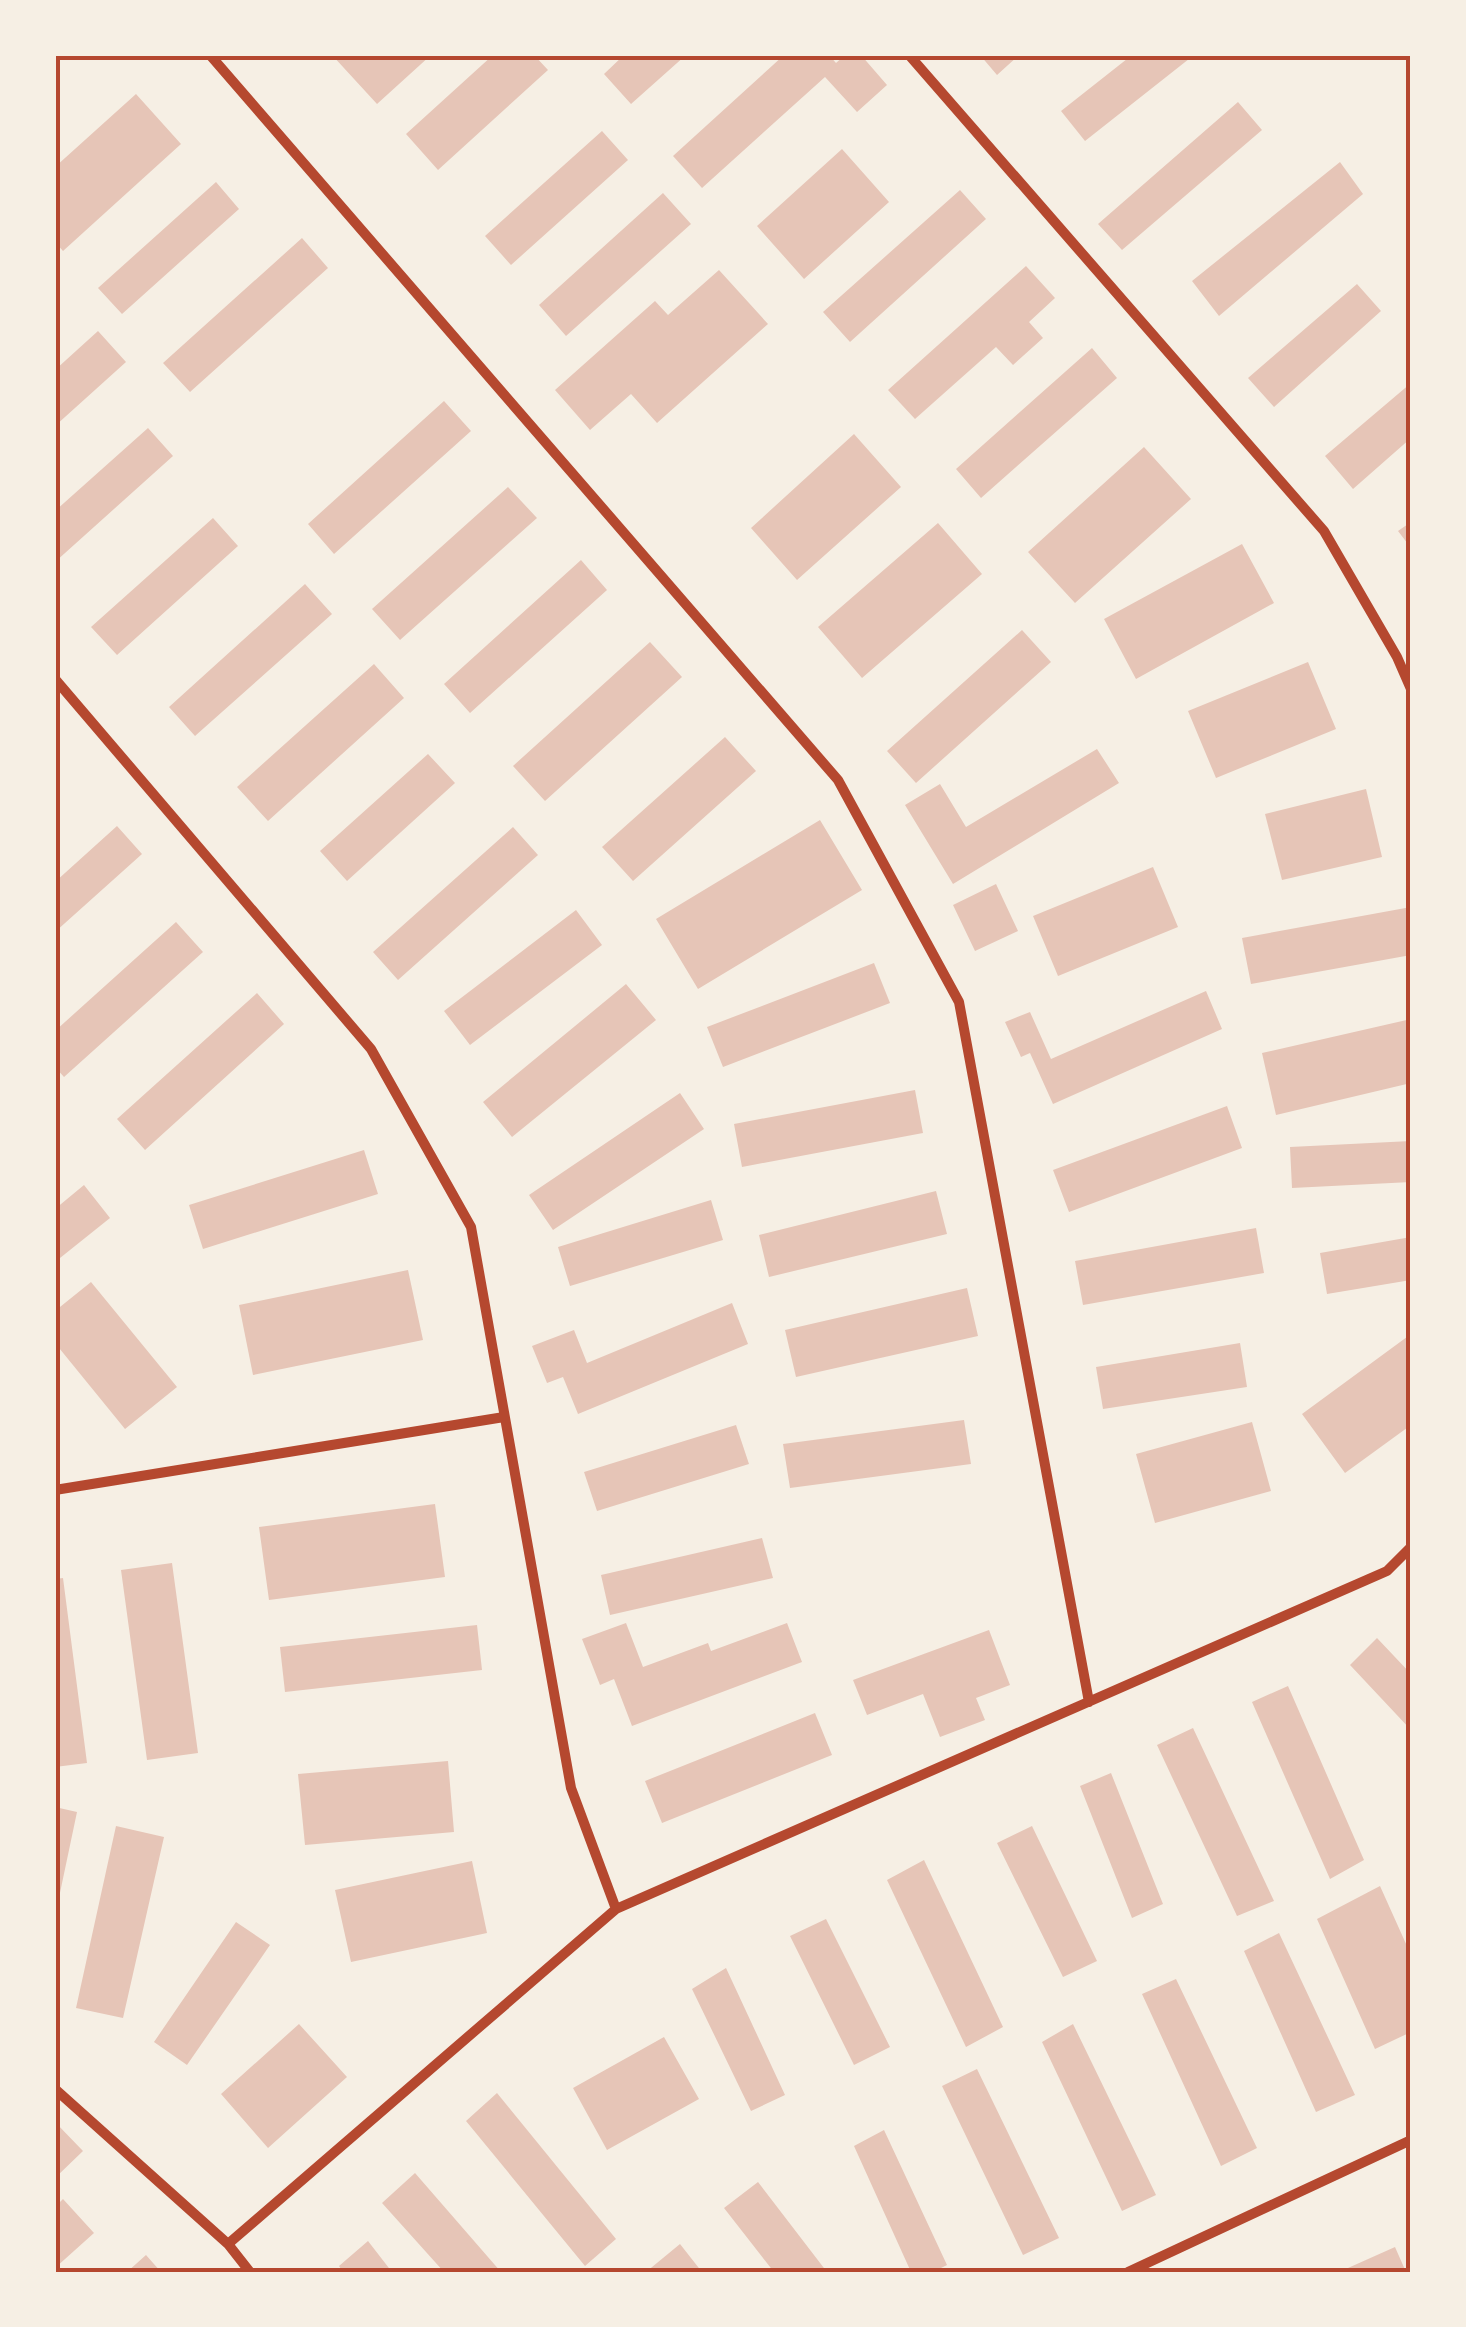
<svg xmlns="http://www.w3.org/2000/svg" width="1466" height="2327" font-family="'IBM Plex Serif',serif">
<rect width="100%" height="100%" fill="#f6efe4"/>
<path fill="#e6c5b7" d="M 332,55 L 431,55 L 377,104 Z
M 493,55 L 534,55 L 548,70 L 438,170 L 406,134 Z
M 624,55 L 686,55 L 631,104 L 604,74 Z
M 784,55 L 829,55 L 836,63 L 845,55 L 861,55 L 887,85 L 857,112 L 825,77 L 702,188 L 673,156 Z
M 980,55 L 1019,55 L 997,75 Z
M 1132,55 L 1194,55 L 1085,141 L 1061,111 Z
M 136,94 L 181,144 L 63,251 L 55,242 L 55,167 Z
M 1238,102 L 1262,130 L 1122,250 L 1098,224 Z
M 602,131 L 628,160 L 511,265 L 485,236 Z
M 842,149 L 889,202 L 804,279 L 757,226 Z
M 1340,162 L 1363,194 L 1219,316 L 1192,281 Z
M 216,182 L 239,209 L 122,314 L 98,288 Z
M 960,190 L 986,219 L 850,342 L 823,312 Z
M 663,193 L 691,224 L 566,336 L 539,305 Z
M 302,238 L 328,268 L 190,392 L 163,363 Z
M 1026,266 L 1055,298 L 1029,322 L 1043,338 L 1013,365 L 996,347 L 915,419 L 888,390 Z
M 719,270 L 768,324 L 657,423 L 631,394 L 590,430 L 555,390 L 655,301 L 668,315 Z
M 1357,284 L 1381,311 L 1274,407 L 1248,378 Z
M 98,331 L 126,362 L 55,426 L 55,370 Z
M 1092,348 L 1117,378 L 981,498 L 956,469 Z
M 1411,383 L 1411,438 L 1353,489 L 1325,456 Z
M 444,401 L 471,431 L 334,554 L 308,524 Z
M 148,428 L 173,456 L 55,562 L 55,511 Z
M 854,434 L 901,487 L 797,580 L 751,528 Z
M 1144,447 L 1191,499 L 1075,603 L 1028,552 Z
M 508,487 L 537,518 L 400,640 L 372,609 Z
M 213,518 L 238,546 L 117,655 L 91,627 Z
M 1411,522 L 1411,548 L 1398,531 Z
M 938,523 L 982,574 L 862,678 L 818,627 Z
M 1242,544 L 1274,603 L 1136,679 L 1104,619 Z
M 581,560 L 607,590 L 470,713 L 444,684 Z
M 305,584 L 332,614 L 195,736 L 169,707 Z
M 1022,630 L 1051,662 L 916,783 L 887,751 Z
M 650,642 L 682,677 L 545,801 L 513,766 Z
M 1308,662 L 1336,729 L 1216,778 L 1188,711 Z
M 374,664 L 404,698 L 268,821 L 237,787 Z
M 725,737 L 756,771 L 633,881 L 602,847 Z
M 1097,749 L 1119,783 L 953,884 L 905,805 L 940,784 L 966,827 Z
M 428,754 L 455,783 L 347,881 L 320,851 Z
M 1366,789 L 1382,857 L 1282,880 L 1265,814 Z
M 820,820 L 862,890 L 698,989 L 656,919 Z
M 117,826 L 142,854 L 55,932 L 55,882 Z
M 513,827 L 538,855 L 398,980 L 373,952 Z
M 1153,867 L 1178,927 L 1058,976 L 1033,916 Z
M 996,884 L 1018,931 L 975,951 L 953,905 Z
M 1411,907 L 1411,955 L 1251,984 L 1242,938 Z
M 576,910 L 602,945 L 470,1045 L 444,1011 Z
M 176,922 L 203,952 L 64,1077 L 55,1067 L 55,1031 Z
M 874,963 L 890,1003 L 723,1067 L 707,1027 Z
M 626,984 L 656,1020 L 512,1137 L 483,1102 Z
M 1206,991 L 1222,1029 L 1053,1104 L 1030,1053 L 1021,1057 L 1005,1022 L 1030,1012 L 1051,1059 Z
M 257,993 L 284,1024 L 145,1150 L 117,1119 Z
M 1411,1019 L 1411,1083 L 1276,1115 L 1262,1053 Z
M 915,1090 L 923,1133 L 742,1167 L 734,1124 Z
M 680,1093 L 704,1129 L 553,1230 L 529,1195 Z
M 1227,1106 L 1242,1148 L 1069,1212 L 1053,1170 Z
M 1411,1141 L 1411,1182 L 1292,1188 L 1290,1147 Z
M 364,1150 L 378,1194 L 203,1249 L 189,1205 Z
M 84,1185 L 110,1218 L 55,1262 L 55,1209 Z
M 936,1191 L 947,1234 L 769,1277 L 759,1235 Z
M 711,1200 L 723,1240 L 570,1286 L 558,1247 Z
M 1256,1228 L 1264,1273 L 1083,1305 L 1075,1261 Z
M 1411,1237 L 1411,1280 L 1327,1294 L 1320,1253 Z
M 408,1270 L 423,1340 L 253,1375 L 239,1305 Z
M 91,1282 L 177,1387 L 125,1429 L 55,1343 L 55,1311 Z
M 967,1288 L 978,1336 L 796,1377 L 785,1330 Z
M 732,1303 L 748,1344 L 578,1414 L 563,1377 L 547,1383 L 532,1346 L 574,1330 L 587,1363 Z
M 1411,1334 L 1411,1425 L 1345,1473 L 1302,1414 Z
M 1240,1343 L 1247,1387 L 1103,1409 L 1096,1367 Z
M 964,1420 L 971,1464 L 790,1488 L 783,1444 Z
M 1252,1422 L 1271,1491 L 1155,1523 L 1136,1454 Z
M 736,1425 L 749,1464 L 597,1511 L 584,1472 Z
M 435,1504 L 445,1577 L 269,1600 L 259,1527 Z
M 762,1538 L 773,1578 L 610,1615 L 601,1575 Z
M 172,1563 L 198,1753 L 147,1760 L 121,1570 Z
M 63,1578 L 87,1763 L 55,1767 L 55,1579 Z
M 626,1623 L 643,1667 L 708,1643 L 711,1651 L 787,1623 L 802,1662 L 632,1726 L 614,1679 L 600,1685 L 582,1639 Z
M 477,1625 L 482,1670 L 285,1692 L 280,1647 Z
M 989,1630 L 1010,1685 L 976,1698 L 985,1720 L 940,1737 L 923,1694 L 867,1715 L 853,1680 Z
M 1377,1638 L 1411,1674 L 1411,1730 L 1350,1665 Z
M 1288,1686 L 1364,1860 L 1330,1879 L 1252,1702 Z
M 815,1713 L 832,1755 L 662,1823 L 645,1781 Z
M 1193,1728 L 1274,1901 L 1237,1916 L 1157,1745 Z
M 448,1761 L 454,1832 L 305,1845 L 298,1774 Z
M 1111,1773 L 1163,1904 L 1132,1918 L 1080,1786 Z
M 55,1807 L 77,1812 L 57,1907 L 55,1907 Z
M 116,1826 L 164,1837 L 123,2018 L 76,2008 Z
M 1032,1826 L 1097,1961 L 1063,1977 L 997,1843 Z
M 924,1860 L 1003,2027 L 966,2047 L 887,1880 Z
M 472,1861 L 487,1933 L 351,1962 L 335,1890 Z
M 1380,1886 L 1411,1955 L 1411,2032 L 1375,2049 L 1317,1919 Z
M 826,1919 L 890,2047 L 854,2065 L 790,1936 Z
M 236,1922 L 270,1945 L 187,2065 L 154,2042 Z
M 1279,1933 L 1355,2095 L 1316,2112 L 1244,1951 Z
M 726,1968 L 785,2095 L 751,2111 L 692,1989 Z
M 1176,1979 L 1257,2148 L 1221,2166 L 1142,1994 Z
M 299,2024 L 347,2077 L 268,2148 L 221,2094 Z
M 1073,2024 L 1156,2195 L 1122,2211 L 1042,2042 Z
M 664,2037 L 699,2099 L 607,2150 L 573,2088 Z
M 977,2069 L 1059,2238 L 1023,2255 L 942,2086 Z
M 497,2093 L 616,2239 L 585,2266 L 466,2121 Z
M 55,2122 L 83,2151 L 55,2178 Z
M 884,2130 L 947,2265 L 933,2272 L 911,2272 L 854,2146 Z
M 415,2173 L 501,2272 L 444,2272 L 382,2203 Z
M 758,2182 L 827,2272 L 774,2272 L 724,2208 Z
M 63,2199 L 94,2233 L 55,2268 L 55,2207 Z
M 368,2241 L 392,2272 L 343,2272 L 339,2266 Z
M 680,2244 L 702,2272 L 646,2272 Z
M 1395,2247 L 1406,2272 L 1339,2272 Z
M 146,2255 L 161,2272 L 127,2272 Z"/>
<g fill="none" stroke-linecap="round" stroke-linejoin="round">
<path stroke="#b5482f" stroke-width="10" d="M 210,55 L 838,780 L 959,1002 L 1089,1702
M 909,55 L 1324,531 L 1397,657 L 1411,689
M 55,679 L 371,1049 L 471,1227 L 571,1788 L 616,1909
M 55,1490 L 504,1417
M 55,2089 L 228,2244 L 250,2272
M 228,2244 L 616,1909 L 1387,1571 L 1411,1547
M 1128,2272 L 1411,2140"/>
</g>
<rect width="1466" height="2327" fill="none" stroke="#f6efe4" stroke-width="115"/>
<rect x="58" y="58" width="1350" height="2212" fill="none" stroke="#b5482f" stroke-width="4"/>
</svg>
